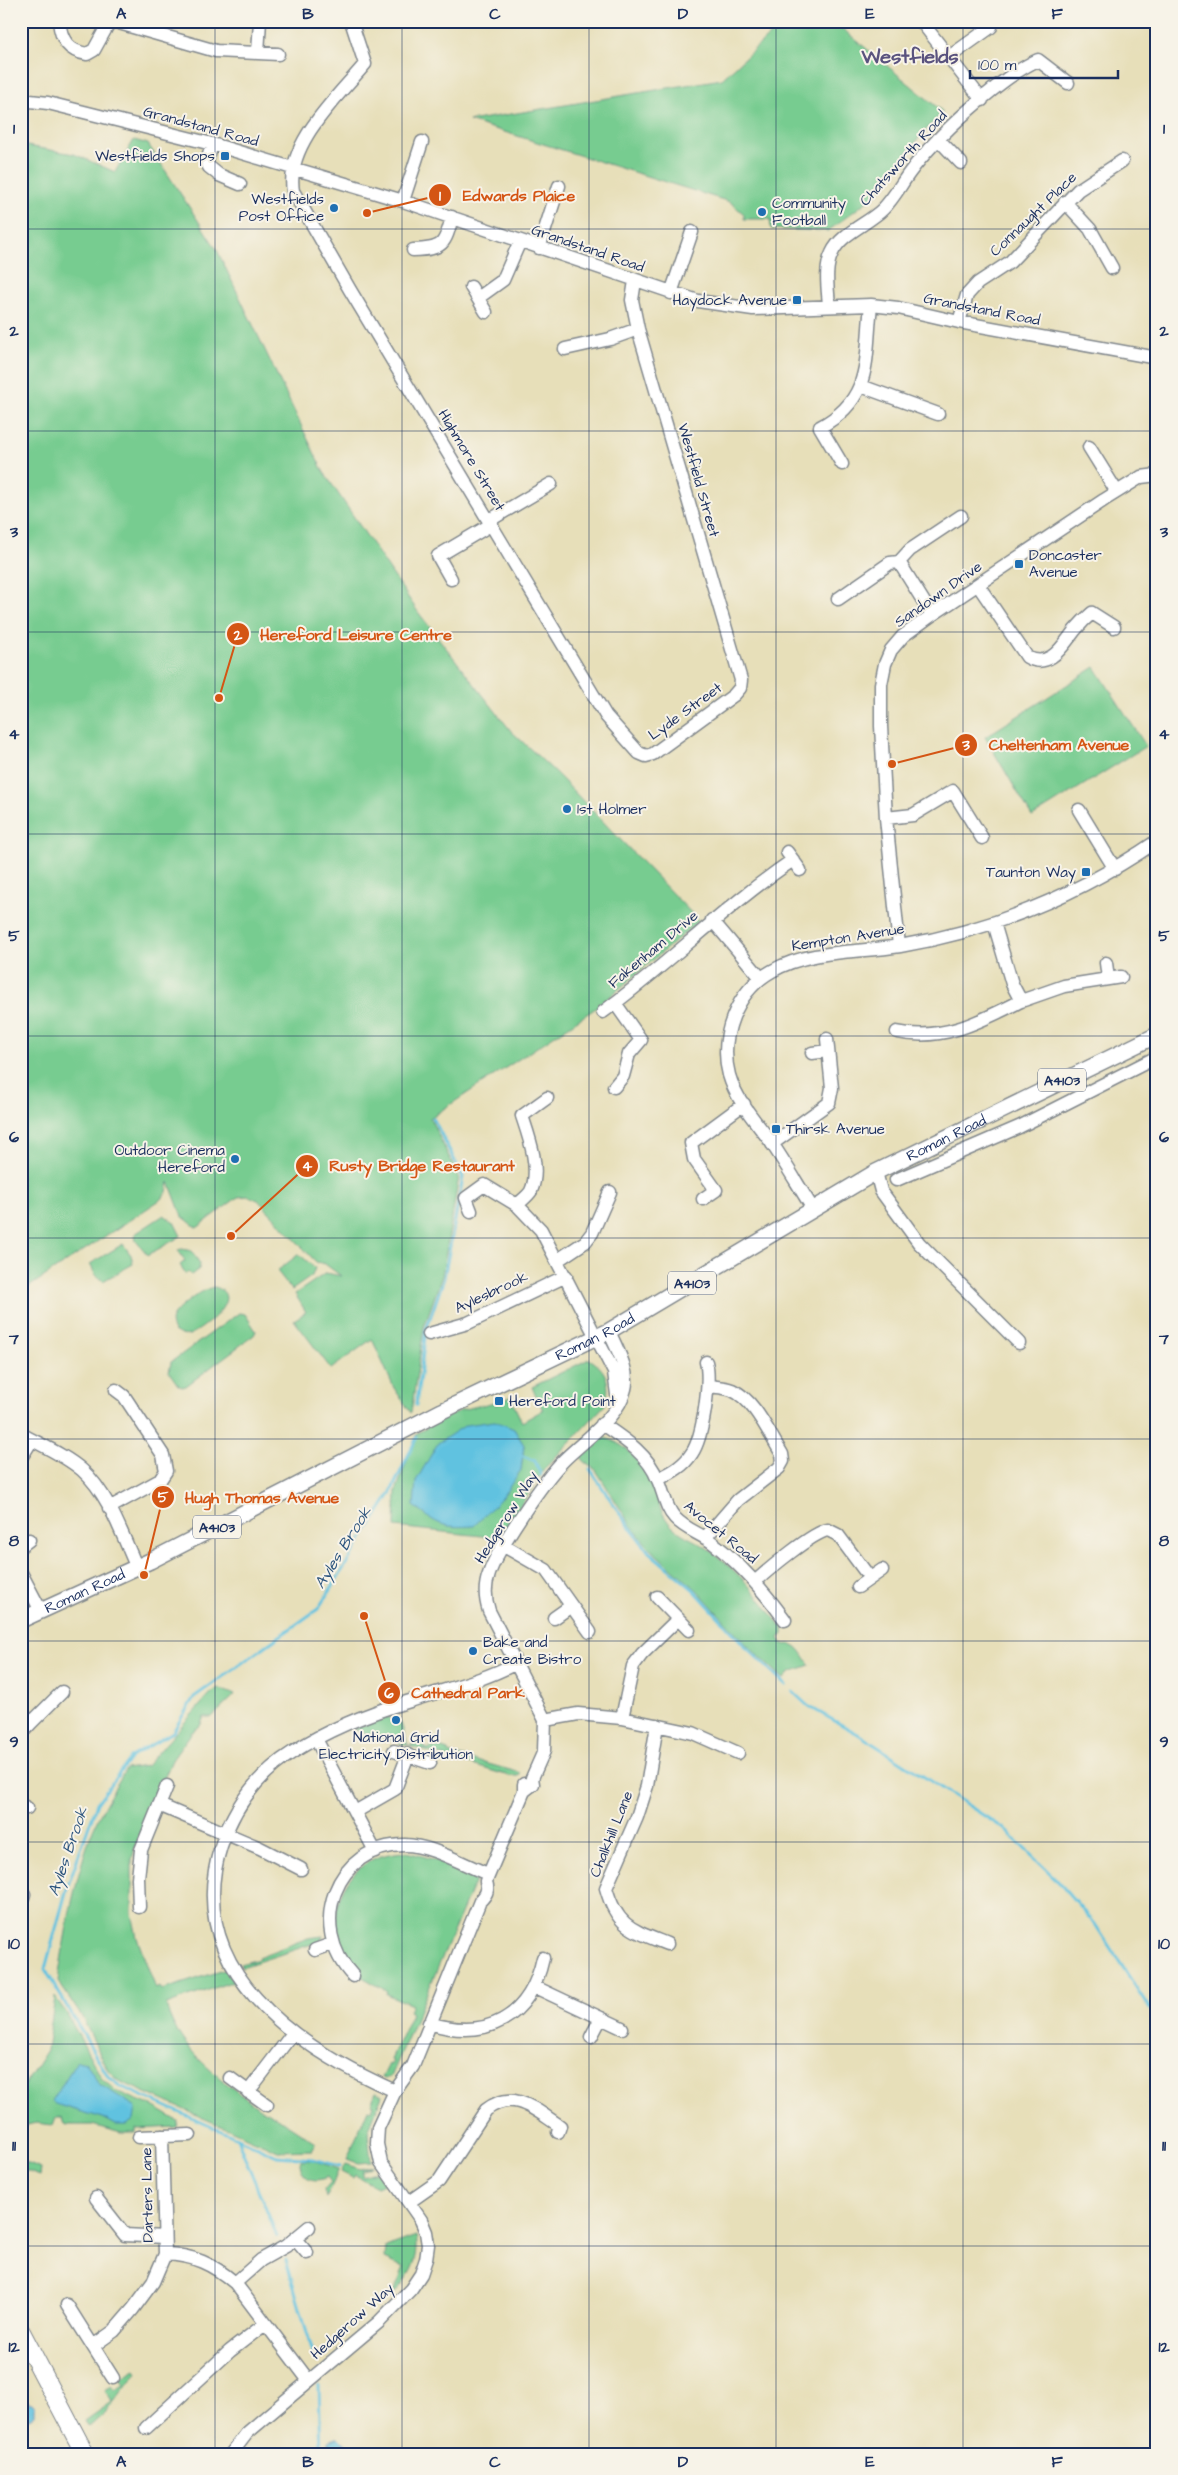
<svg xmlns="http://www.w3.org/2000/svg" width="1178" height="2475" font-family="'Architects Daughter',sans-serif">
<rect width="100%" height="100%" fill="#f7f3e8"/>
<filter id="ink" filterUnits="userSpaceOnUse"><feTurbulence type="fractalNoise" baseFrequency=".02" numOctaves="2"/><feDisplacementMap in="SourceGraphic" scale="10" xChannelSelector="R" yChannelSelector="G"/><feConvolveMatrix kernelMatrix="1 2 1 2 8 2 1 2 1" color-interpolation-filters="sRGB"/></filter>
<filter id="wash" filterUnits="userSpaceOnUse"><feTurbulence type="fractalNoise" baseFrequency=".0096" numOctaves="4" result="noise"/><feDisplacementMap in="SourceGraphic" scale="20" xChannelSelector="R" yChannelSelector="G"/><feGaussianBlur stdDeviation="1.12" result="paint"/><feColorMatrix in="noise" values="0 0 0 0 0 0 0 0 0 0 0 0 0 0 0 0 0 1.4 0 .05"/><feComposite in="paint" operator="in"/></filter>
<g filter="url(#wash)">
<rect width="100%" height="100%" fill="#e7dfb9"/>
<path fill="#77cc90" stroke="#497e77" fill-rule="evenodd" d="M 785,21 L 833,21 L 943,112 L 921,135 L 878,193 L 828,231 L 771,229 L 770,219 L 744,219 L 744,214 L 730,202 L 469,121 L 722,79 Z
M 134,140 L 148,144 L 216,248 L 323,471 L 418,612 L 511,731 L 556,773 L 699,921 L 599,1006 L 430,1118 L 459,1177 L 442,1276 L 424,1327 L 411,1413 L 394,1388 L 372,1339 L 331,1369 L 294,1320 L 306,1312 L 295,1294 L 326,1273 L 341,1276 L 325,1264 L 316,1262 L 258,1200 L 248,1196 L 238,1197 L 197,1228 L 182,1216 L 169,1182 L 167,1192 L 160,1200 L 21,1292 L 21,145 L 74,154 L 115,172 Z
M 1095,667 L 1146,746 L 1032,817 L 985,737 Z
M 164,1215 L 174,1222 L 181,1236 L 148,1255 L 136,1241 L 135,1234 Z
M 123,1244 L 131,1255 L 133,1264 L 103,1281 L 95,1274 L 90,1264 Z
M 182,1249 L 192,1251 L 200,1264 L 199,1269 L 191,1275 L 188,1272 L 186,1274 L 180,1265 L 185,1261 L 178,1250 Z
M 299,1254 L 315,1268 L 312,1276 L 292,1290 L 277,1271 Z
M 215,1287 C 246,1297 202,1330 189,1335 C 183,1337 179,1334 174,1331 C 171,1326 170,1321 173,1316 C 177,1308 205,1287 215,1287 Z
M 239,1313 L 245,1314 L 256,1331 L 254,1335 L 186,1386 L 182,1387 L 178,1385 L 169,1372 L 171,1362 Z
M 589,1359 C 608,1370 611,1385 605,1405 L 545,1468 L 498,1541 L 482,1536 L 395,1527 L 396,1491 L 417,1433 L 461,1410 L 495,1402 L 496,1405 L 510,1397 L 522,1422 L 543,1410 L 532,1387 ZM 514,1429 L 524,1446 L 521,1470 Z
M 604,1438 C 624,1442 642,1462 651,1481 C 657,1496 658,1509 669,1523 C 679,1535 694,1539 707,1548 C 736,1569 760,1596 780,1626 L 783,1625 L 783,1633 L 779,1638 L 783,1645 C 798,1641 802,1654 810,1665 L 790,1672 L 784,1679 L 748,1646 L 696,1589 L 651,1550 L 630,1524 L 596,1470 L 584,1461 L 580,1455 L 595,1441 Z
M 218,1688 L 235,1695 L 212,1717 L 204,1717 L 200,1726 L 192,1732 L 172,1760 L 136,1844 L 132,1859 L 132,1913 L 137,1938 L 156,1989 L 160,1987 L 162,1990 L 227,1969 L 234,1981 L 166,2005 C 179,2053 227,2084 265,2112 L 267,2111 L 316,2143 L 312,2150 L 278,2151 L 117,2080 L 108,2070 L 82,2017 L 58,1981 C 65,1932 74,1884 90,1837 C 99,1813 113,1791 126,1769 L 146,1766 L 210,1694 Z
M 389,1716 L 392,1725 L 401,1723 L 408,1746 L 422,1742 L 425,1749 L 439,1747 L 448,1750 L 448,1753 L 521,1773 L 519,1776 L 509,1776 L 353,1729 Z
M 405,1852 C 418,1854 471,1869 475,1881 L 391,2077 L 385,2079 L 382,2078 L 389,2064 L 391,2065 L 393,2060 L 391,2059 L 412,2013 L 409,2011 L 412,2005 L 386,1994 L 387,1991 L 357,1974 L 359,1972 C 326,1940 329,1887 368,1862 C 379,1855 392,1853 405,1852 Z
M 323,1936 L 321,1941 L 242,1967 L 240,1964 L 259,1959 L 258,1957 L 308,1938 Z
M 55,1997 L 67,2014 L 102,2079 L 116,2091 L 154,2107 L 178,2121 L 177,2127 L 136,2129 L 136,2133 L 121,2133 L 92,2125 L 68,2125 L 64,2124 L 62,2117 L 56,2117 L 53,2125 L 36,2123 L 27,2125 L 21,2139 L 21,2091 L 47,2050 Z
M 376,2092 L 382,2095 L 368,2132 L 371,2162 L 358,2163 L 347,2159 L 368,2109 L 371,2110 L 373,2105 L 371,2104 Z
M 312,2160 L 339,2169 L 326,2198 L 324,2190 L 331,2182 L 327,2177 C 313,2184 300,2178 300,2161 Z
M 21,2161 L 41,2169 L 40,2176 L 21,2169 Z
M 345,2164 L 360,2169 L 373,2166 L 362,2171 L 362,2176 L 376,2172 L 384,2184 L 376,2187 L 355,2175 L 353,2178 L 341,2172 Z
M 416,2236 C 421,2263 406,2280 389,2299 L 401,2276 L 400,2274 L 403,2267 L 385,2259 L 386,2247 Z
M 135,2369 L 137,2372 L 106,2412 L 89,2427 L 85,2421 L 112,2402 L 105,2390 L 112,2386 L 115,2390 L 124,2385 L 120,2378 Z"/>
<path fill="#61c2e0" stroke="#3e789f" d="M 495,1421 L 514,1429 L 524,1445 L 521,1470 L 503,1496 L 474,1526 C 443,1528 439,1526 414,1506 L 416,1481 L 438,1443 L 466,1425 Z
M 77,2061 L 86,2063 L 99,2084 L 136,2107 L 134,2120 L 126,2125 L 116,2125 L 103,2118 L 58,2105 L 52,2101 Z
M 27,2401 L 34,2405 L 34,2415 L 29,2418 L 24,2417 L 22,2410 Z
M 339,2437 L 347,2445 L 346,2454 L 330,2454 L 329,2441 Z"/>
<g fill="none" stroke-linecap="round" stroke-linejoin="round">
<path stroke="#61c2e0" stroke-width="3" d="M 416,1405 L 426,1330 L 444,1278 L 463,1177 L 433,1118
M 523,1456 L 535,1461 L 541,1475
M 590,1469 L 620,1514 L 649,1552 L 694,1590 L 747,1648 L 786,1685
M 793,1692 L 808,1706 L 858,1734 L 1003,1828 L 1055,1878 L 1095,1924 L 1157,2020
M 237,2138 L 277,2156 L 312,2159 L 340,2166
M 277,2236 L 237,2138 L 120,2086 L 109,2078 L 45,1969 L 67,1888 L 97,1803 L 131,1757 L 173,1732 L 194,1697 L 318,1609 L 389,1496 L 417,1437
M 286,2260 L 313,2353
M 319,2385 L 321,2454"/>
</g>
</g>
<g filter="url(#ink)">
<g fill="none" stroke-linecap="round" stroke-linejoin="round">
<g stroke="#81878c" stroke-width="15">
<path id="minor" d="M 59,21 C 61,40 68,51 87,54 L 94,50 L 110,21
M 112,21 L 216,51 L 278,54
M 351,21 L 365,64 C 337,98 285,144 293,191 L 350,290 L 606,716 L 639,753 L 646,756 L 653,754 L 734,695 L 740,688 L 741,680 L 638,329 L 632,300 L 635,281
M 921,21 L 982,100
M 155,33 L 159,21
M 258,53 L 260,21
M 949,57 L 991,27
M 21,100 L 48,103 L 212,144 L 403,201 L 698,301 L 753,309 L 871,305 L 898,308 L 959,322 L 1157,358
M 938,139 L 961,163
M 212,144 L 207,162 L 209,167 L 219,175 L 240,184
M 403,201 L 422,142
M 1065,202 L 1090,229 L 1112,268
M 539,248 L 559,186
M 413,250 C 443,249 445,245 452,217
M 471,287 L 486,312
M 671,293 L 692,232
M 478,298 L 503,280 L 520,241
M 829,306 C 828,289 824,269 832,253 C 841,233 868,224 883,209 C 894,198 901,184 910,172 C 935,138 1000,77 1038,60 L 1068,83
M 959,322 L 967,295 L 978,283 L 1010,262 L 1078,190 L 1122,161
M 565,349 L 610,339 L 638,329
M 861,386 L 938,414
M 1089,447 L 1117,492
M 842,464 L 820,427 C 873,399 865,359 871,305
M 490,520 L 551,484
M 899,562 L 932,615
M 451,579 L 438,556 L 492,524
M 978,585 L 1027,657 C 1050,670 1063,645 1075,630 C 1080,624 1086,618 1092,613 L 1114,627
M 838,599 L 890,563 L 899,562 L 910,550 L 961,516
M 1079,810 L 1115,869
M 886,818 L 913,815 L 953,791 L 982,838
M 787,852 L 800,870
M 712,920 L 761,978
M 994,923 L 1012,984 L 1021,1001 L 1064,986 L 1121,977
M 899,946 L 886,818 L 881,726 L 881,684 L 885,664 L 891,650 L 903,636 L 932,615 L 1104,500 L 1141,477 L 1157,475
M 1106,963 L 1108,978
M 603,1012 C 669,964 725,906 793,860
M 897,1032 C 943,1042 981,1021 1021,1001
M 812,1053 L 828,1051
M 614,1087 L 623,1076 L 629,1054 L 641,1040 L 615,1003
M 772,1144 L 829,1103 L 832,1088 L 827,1039
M 876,1172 L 881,1191 L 919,1243 L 1019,1343
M 896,1180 L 1019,1127 L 1157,1057
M 703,1199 L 716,1190 L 694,1159 L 691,1143 L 744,1104
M 517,1205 C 521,1201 528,1196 531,1191 C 541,1169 529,1137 522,1116 L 547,1098
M 813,1209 C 799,1187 786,1164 771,1142 C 756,1122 736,1100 729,1075 C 719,1037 736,991 772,971 C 810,949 859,953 900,946 C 993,930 1080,894 1157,841
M 471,1211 L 466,1198 L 484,1185 L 517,1205 L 541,1230 L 614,1372 L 618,1402
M 558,1260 L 585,1242 L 592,1233 L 610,1192
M 429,1334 L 468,1323 L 566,1276
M 602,1424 C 624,1439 648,1454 658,1480 C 664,1493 665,1507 675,1518 C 686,1530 700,1533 713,1543 C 742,1565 764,1591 785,1620
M 21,1434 C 41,1445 65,1455 82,1470 C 109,1494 122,1535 137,1568
M 22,1456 L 32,1440
M 658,1479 C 671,1473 684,1466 692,1453 C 703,1437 711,1381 706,1362
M 109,1508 L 160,1480 L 166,1471 L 163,1455 L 124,1396 L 116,1390
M 705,1538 L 738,1500 L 779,1468 L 783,1461 L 782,1454 C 769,1434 755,1400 732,1390 C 724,1387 716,1387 709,1386
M 21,1546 L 29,1540
M 504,1546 L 546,1570 L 590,1632
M 21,1573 L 41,1611
M 756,1581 C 768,1570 813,1532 828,1530 L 838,1535 L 870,1578
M 858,1587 L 882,1570
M 657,1597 L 689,1630
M 554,1618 L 571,1606
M 21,1712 L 31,1723 L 21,1734
M 622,1718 L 633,1666 L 642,1654 L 678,1619
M 545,1720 L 578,1714 L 622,1718 L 693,1733 L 738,1753
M 31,1723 L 62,1692
M 657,1725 L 647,1786 L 637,1817 L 606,1888 C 617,1927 632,1930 667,1944
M 316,1739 L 375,1851
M 394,1751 L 430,1763
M 524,1791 L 533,1784 L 532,1778 L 544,1751 L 545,1720 L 489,1611 C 485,1599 484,1587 489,1574 C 498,1547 544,1480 564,1460 C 584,1440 619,1417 625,1389 C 630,1370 616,1348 609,1331
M 21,1805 L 27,1808
M 159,1805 L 260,1848 L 301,1869
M 355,1812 L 395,1789 L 408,1755
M 486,1881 L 524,1791 L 524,1784
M 21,1904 L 24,1894
M 139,1907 L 138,1878 L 141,1850 L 167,1786
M 315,1950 L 332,1944
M 353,1976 C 306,1927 335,1845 405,1845 C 431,1845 464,1865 488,1874
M 535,1987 L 622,2028
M 429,2023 C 487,2041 530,2018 543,1958
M 591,2037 L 601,2018
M 230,2078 L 267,2105
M 395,2091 C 298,2048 181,1970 221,1846 C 234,1807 258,1774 293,1752 C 329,1729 369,1713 410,1701 C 446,1689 483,1681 516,1663
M 248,2092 L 293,2033
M 139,2137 L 190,2135
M 96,2198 L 125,2235 L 164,2237
M 409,2202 L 439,2181 L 486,2110 C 514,2088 535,2110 560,2126 L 558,2132
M 295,2239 L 307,2253
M 165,2254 C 193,2255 213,2264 235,2283 L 309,2381
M 235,2283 L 261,2260 L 286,2246 L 309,2227
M 67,2305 L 113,2378
M 93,2346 L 114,2331 L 133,2309 L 153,2282 L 165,2254 L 162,2136
M 146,2428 L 230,2351 L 265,2324
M 231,2454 L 247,2433 L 379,2322 L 411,2289 L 421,2274 L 426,2259 L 428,2245 L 426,2232 L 421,2220 L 381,2163 L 377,2144 L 378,2128 L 395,2091 L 413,2066 L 480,1901 C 486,1895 489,1890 486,1882"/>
</g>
<g stroke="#81878c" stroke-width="18">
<g id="major">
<path id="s1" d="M 21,1620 L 150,1561 L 442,1411 L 609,1331 L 876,1172 L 1157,1035"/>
</g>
</g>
<g stroke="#81878c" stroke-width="20">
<path id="highway" d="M 21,2332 L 85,2454"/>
</g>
<use href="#minor" stroke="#fff" stroke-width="12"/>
<use href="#major" stroke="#fff" stroke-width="15"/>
<use href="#highway" stroke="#fff" stroke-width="18"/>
</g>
</g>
<path fill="none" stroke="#1b2f5e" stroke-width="1" stroke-opacity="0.55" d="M 215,21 L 215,2454M 402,21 L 402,2454M 589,21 L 589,2454M 776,21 L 776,2454M 963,21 L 963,2454M 21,229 L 1157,229M 21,431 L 1157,431M 21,632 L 1157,632M 21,834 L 1157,834M 21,1036 L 1157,1036M 21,1238 L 1157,1238M 21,1439 L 1157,1439M 21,1641 L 1157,1641M 21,1842 L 1157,1842M 21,2044 L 1157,2044M 21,2246 L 1157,2246"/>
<g fill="#1f6fb2" stroke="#f7f3e8" stroke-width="2">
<rect x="220" y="151" width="10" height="10" rx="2.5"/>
<circle cx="334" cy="208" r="5"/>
<circle cx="762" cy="212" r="5"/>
<rect x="792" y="295" width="10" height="10" rx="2.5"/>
<rect x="1014" y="559" width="10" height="10" rx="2.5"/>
<circle cx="567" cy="809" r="5"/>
<rect x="1081" y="867" width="10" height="10" rx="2.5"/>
<rect x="771" y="1124" width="10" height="10" rx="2.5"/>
<circle cx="235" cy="1159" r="5"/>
<rect x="494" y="1396" width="10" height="10" rx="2.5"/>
<circle cx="473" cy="1651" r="5"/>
<circle cx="396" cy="1720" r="5"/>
</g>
<g text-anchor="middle" stroke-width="4" stroke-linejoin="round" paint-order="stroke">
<g fill="#f7f3e8" stroke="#5d6a87" stroke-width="1">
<rect x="1038" y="1068.5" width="48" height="23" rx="4"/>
<rect x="668" y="1271.5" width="48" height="23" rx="4"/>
<rect x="193" y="1515.5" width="48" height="23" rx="4"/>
</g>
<g font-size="14" font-weight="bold" fill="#1b2f5e">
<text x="1062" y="1085">A4103</text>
<text x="692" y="1288">A4103</text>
<text x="217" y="1532">A4103</text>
</g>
<g font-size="15" fill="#1b2f5e" stroke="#f7f3e8">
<text transform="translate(201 126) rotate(15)" y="5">Grandstand Road</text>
<text transform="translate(903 158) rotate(-48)" y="5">Chatsworth Road</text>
<text transform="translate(1033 214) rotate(-44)" y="5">Connaught Place</text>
<text transform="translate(588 248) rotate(19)" y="5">Grandstand Road</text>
<text transform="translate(982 309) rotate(11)" y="5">Grandstand Road</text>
<text transform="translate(472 460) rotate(59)" y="5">Highmore Street</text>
<text transform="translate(699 480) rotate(74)" y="5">Westfield Street</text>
<text transform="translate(938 594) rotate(-35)" y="5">Sandown Drive</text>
<text transform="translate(685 711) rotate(-36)" y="5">Lyde Street</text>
<text transform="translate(848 937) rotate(-9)" y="5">Kempton Avenue</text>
<text transform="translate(653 949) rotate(-40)" y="5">Fakenham Drive</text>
<text dy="5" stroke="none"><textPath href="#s1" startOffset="1044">Roman Road</textPath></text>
<text transform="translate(491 1292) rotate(-25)" y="5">Aylesbrook</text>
<text dy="5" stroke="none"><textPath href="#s1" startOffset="640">Roman Road</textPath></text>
<text transform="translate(506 1517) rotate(-58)" y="5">Hedgerow Way</text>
<text transform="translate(721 1532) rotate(39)" y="5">Avocet Road</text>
<text dy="5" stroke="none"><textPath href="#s1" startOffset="70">Roman Road</textPath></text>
<text transform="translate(611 1834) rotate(-68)" y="5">Chalkhill Lane</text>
<text transform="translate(147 2195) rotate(-91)" y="5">Darters Lane</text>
<text transform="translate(352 2321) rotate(-42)" y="5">Hedgerow Way</text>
</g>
<g font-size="15" fill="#1b2f5e" stroke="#f7f3e8" text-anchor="start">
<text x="215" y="161" text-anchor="end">Westfields Shops</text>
<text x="324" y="204" text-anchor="end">Westfields<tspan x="324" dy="17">Post Office</tspan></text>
<text x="772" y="208">Community<tspan x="772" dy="17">Football</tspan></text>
<text x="787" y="305" text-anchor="end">Haydock Avenue</text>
<text x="1029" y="560">Doncaster<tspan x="1029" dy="17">Avenue</tspan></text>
<text x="577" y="814">1st Holmer</text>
<text x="1076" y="877" text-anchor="end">Taunton Way</text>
<text x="786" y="1134">Thirsk Avenue</text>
<text x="225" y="1155" text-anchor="end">Outdoor Cinema<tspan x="225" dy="17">Hereford</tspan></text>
<text x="509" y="1406">Hereford Point</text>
<text x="483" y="1647">Bake and<tspan x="483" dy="17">Create Bistro</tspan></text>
<text x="396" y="1742" text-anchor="middle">National Grid<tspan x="396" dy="17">Electricity Distribution</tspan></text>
</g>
<g font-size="16" font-style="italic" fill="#2c547e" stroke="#f7f3e8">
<text transform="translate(342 1547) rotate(-58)" y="6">Ayles Brook</text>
<text transform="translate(67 1851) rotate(-71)" y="6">Ayles Brook</text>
</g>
<g font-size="20" font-weight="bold" fill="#59527e" stroke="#f7f3e8">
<text x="910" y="63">Westfields</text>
</g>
</g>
<path fill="none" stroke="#d45514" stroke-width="2" d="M367 213L440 195M219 698L238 634M892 764L966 745M231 1236L307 1166M144 1575L163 1497M364 1616L389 1693"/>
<g fill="#d45514" stroke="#f7f3e8" stroke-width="2">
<circle cx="367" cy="213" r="5"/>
<circle cx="219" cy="698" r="5"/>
<circle cx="892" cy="764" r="5"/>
<circle cx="231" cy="1236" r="5"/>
<circle cx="144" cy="1575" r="5"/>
<circle cx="364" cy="1616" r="5"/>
<circle cx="440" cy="195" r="12"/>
<circle cx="238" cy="634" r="12"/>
<circle cx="966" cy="745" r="12"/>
<circle cx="307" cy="1166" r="12"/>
<circle cx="163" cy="1497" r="12"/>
<circle cx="389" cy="1693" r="12"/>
</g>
<g font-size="15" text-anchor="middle" font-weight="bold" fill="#fff">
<text x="440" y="201">1</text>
<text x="238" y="640">2</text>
<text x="966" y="750">3</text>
<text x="307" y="1171">4</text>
<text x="163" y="1502">5</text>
<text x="389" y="1698">6</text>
</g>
<g font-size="16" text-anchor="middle" font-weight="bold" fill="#d45514" stroke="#f7f3e8" stroke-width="4" stroke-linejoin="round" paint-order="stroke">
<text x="519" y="201">Edwards Plaice</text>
<text x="356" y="640">Hereford Leisure Centre</text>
<text x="1059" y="750">Cheltenham Avenue</text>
<text x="422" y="1171">Rusty Bridge Restaurant</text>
<text x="262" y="1503">Hugh Thomas Avenue</text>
<text x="468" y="1698">Cathedral Park</text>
</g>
<rect width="1178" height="2475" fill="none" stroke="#f7f3e8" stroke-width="55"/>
<path d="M970 70v8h148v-8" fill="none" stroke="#1b2f5e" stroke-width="2.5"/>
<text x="978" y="70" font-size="15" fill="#1b2f5e" stroke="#f7f3e8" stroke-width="4" paint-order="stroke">100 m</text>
<rect x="28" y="28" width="1122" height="2420" fill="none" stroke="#1b2f5e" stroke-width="2"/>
<g font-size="16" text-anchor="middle" font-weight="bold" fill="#1b2f5e">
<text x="121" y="19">A</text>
<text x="308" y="19">B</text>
<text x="495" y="19">C</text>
<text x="683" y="19">D</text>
<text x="870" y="19">E</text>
<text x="1057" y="19">F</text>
<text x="14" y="134">1</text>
<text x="1164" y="134">1</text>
<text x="14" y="336">2</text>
<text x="1164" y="336">2</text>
<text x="14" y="537">3</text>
<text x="1164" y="537">3</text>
<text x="14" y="739">4</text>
<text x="1164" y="739">4</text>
<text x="14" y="941">5</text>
<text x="1164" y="941">5</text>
<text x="14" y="1142">6</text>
<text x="1164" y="1142">6</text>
<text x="14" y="1344">7</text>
<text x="1164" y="1344">7</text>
<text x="14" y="1546">8</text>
<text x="1164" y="1546">8</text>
<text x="14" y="1747">9</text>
<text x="1164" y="1747">9</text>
<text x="14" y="1949">10</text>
<text x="1164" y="1949">10</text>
<text x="14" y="2151">11</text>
<text x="1164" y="2151">11</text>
<text x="14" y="2352">12</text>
<text x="1164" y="2352">12</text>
<text x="121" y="2467">A</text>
<text x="308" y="2467">B</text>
<text x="495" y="2467">C</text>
<text x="683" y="2467">D</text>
<text x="870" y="2467">E</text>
<text x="1057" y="2467">F</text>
</g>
</svg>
